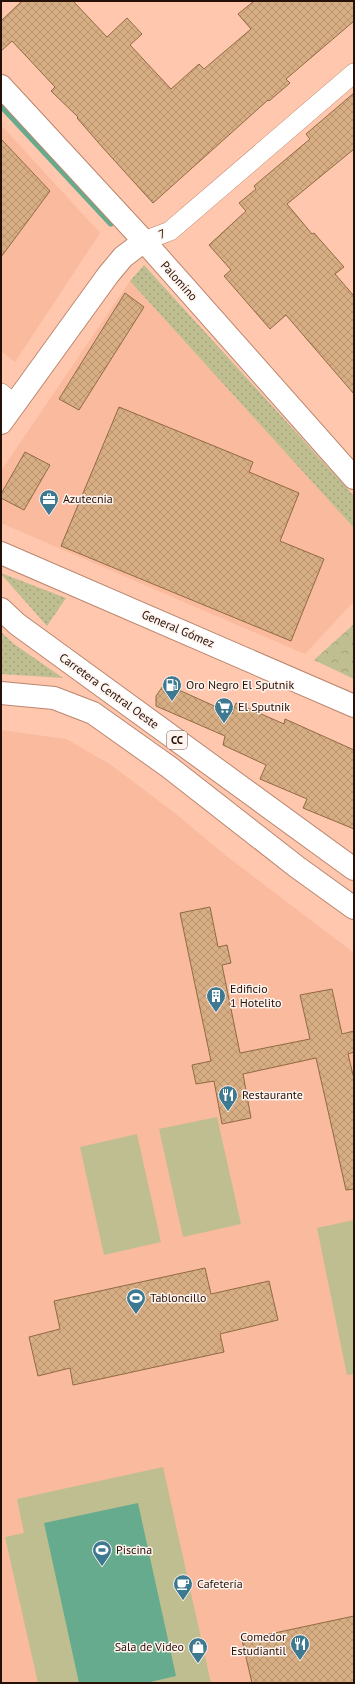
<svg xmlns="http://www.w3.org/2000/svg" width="355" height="1684" font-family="'PT Sans',sans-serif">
<defs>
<pattern id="grass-dots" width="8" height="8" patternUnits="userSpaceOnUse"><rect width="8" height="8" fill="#bfbe91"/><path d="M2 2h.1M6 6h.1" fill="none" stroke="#a4a27c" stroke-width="1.8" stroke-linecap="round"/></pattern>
<pattern id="forest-crowns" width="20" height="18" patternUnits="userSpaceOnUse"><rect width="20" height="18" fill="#bfbe91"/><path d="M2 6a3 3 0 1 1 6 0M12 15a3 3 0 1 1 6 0" fill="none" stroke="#a4a27c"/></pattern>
<pattern id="building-cross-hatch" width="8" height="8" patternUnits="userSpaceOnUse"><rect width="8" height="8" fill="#d7ad84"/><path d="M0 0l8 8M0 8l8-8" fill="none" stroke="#b89470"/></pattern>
</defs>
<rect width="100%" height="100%" fill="#ffc7ad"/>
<path fill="#f9ba9d" d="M 1,125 L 100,233 L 15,362 L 1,351 Z
M 130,281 L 354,528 L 354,601 L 305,654 L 1,523 L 1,471 Z
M 1,730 L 66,739 L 111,765 L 176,814 L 225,855 L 354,953 L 354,1683 L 1,1683 Z"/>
<path fill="url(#grass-dots)" d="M 144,265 L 354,496 L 354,528 L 130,281 Z
M 1,573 L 66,598 L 47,626 L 1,574 Z
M 1,632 L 14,644 L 63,678 L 1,674 Z"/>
<path fill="url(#forest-crowns)" d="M 354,624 L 354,679 L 314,660 Z"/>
<path fill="#bfbe91" d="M 217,1117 L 241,1224 L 183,1237 L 159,1129 Z
M 137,1134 L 161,1242 L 104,1255 L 80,1147 Z
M 354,1220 L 354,1374 L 347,1375 L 317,1228 Z
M 163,1467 L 211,1683 L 38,1683 L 5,1537 L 24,1533 L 17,1499 Z"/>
<path fill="#67ab8f" d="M 138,1503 L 176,1676 L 146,1683 L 79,1683 L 44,1523 Z"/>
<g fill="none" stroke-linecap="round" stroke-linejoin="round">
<path stroke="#67ab8f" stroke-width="7" d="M 1,105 L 111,223"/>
</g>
<path fill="url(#building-cross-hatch)" stroke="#916a43" d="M 22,1 L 73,1 L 107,37 L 127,18 L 142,34 L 130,45 L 171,89 L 199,64 L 204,69 L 251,29 L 238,14 L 254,1 L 354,1 L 354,21 L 286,79 L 290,83 L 269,101 L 268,100 L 153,203 L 104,149 L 77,118 L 78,117 L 51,91 L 55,87 L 12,41 L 1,51 L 1,21 Z
M 354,93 L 354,149 L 287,204 L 312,234 L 314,233 L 344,267 L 335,274 L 354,296 L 354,394 L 286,315 L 270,329 L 224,276 L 231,270 L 209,245 L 246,211 L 239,203 L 256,189 L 254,186 L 310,139 L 306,134 Z
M 1,139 L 50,191 L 1,257 Z
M 125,293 L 144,307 L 79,410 L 59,399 Z
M 119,407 L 253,462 L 249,472 L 299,493 L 280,541 L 324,559 L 291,641 L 61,546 Z
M 25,452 L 50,465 L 24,510 L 1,498 L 1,494 Z
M 163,686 L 170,686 L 232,714 L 236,703 L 284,724 L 285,719 L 354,750 L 354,829 L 303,808 L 307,799 L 260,779 L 266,765 L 223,745 L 225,736 L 156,706 L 156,696 Z
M 210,907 L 218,947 L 227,945 L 231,963 L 222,965 L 240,1053 L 310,1039 L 300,995 L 332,989 L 342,1034 L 354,1031 L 354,1052 L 348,1054 L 354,1079 L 354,1189 L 346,1190 L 316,1058 L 243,1074 L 251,1118 L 222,1124 L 214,1081 L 196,1084 L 192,1065 L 211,1061 L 180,913 Z
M 205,1268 L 211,1294 L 269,1281 L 278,1320 L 220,1334 L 224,1352 L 73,1385 L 70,1368 L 38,1376 L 29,1337 L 60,1329 L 54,1301 Z
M 354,1616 L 354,1683 L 252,1683 L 242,1640 Z"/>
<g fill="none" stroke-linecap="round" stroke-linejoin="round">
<g stroke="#bb866e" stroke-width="20">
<path id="street" d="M 144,241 L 170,231 L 354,73
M 1,393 L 14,404"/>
</g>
<g stroke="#bb866e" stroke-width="24">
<path id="secondary" d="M 1,86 L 144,241 L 354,478
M 1,423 L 108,275 L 123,257 L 144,241
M 1,553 L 354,706"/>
</g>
<g stroke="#bb866e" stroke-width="24">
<path id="primary" d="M 1,609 L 17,624 L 354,869
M 1,693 L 54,698 L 93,713 L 169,767 L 297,867 L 354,908"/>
</g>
<use href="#street" stroke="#fff" stroke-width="19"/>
<use href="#secondary" stroke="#fff" stroke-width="22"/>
<use href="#primary" stroke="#fff" stroke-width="22"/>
</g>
<defs>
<g id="office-pin" transform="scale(1)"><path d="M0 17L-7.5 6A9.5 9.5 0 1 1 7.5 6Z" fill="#3d7990" stroke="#fff3ee"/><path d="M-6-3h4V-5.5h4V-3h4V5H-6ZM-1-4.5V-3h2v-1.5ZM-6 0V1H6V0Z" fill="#fff"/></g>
<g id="fuel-pin" transform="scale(1)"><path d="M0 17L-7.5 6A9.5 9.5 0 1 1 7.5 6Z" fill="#3d7990" stroke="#fff3ee"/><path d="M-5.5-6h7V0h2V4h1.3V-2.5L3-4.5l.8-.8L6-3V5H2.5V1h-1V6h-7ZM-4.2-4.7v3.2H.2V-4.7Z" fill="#fff"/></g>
<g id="supermarket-pin" transform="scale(1)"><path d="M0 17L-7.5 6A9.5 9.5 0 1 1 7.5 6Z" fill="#3d7990" stroke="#fff3ee"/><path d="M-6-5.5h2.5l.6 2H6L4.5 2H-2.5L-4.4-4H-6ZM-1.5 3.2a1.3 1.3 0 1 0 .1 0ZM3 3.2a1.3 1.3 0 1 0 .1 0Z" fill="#fff"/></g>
<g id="building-pin" transform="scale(1)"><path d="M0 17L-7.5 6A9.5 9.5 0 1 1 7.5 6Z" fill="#3d7990" stroke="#fff3ee"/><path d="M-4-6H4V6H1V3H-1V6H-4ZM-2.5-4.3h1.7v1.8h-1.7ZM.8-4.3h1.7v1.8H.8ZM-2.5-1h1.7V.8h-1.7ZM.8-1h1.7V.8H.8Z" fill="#fff"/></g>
<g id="restaurant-pin" transform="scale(1)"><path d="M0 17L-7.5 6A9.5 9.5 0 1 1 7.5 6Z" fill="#3d7990" stroke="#fff3ee"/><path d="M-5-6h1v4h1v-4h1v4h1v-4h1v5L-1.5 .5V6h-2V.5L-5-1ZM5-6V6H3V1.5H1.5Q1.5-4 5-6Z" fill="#fff"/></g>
<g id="stadium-pin" transform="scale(1)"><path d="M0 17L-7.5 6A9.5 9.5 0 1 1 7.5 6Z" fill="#3d7990" stroke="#fff3ee"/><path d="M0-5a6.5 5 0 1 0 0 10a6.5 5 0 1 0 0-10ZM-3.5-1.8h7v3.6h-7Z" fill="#fff"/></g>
<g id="cafe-pin" transform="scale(1)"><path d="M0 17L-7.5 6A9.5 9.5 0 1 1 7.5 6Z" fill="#3d7990" stroke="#fff3ee"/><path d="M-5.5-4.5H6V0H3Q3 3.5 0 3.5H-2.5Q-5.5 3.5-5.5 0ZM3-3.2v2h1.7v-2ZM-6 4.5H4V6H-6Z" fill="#fff"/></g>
<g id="shop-pin" transform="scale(1)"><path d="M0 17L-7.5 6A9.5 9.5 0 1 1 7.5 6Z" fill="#3d7990" stroke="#fff3ee"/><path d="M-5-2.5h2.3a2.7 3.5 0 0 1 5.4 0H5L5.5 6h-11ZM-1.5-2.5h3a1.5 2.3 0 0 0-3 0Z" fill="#fff"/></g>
</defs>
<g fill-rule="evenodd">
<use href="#office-pin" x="49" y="499"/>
<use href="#fuel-pin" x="172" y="685"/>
<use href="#supermarket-pin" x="224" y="707"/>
<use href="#building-pin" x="216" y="996"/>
<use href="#restaurant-pin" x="228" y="1095"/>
<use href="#stadium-pin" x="136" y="1298"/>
<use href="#stadium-pin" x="102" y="1550"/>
<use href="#cafe-pin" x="183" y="1584"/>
<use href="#restaurant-pin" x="300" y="1644"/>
<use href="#shop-pin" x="198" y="1647"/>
</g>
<g text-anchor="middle" stroke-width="3" stroke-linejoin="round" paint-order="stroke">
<rect fill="#fff3ee" stroke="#66554d" stroke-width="1" x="167" y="731" width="20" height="18" rx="3"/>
<g font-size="11" font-weight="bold" fill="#251108">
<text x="177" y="744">CC</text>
</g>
<g font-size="12" fill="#251108" stroke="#fff3ee">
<text transform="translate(162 234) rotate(-21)" y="4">7</text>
<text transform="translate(179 281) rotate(48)" y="4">Palomino</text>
<text transform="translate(178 629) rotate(23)" y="4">General Gómez</text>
<text transform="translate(109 691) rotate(36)" y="4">Carretera Central Oeste</text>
</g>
<g font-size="12" fill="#251108" stroke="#fff3ee" text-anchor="start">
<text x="63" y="503">Azutecnia</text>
<text x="186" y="689">Oro Negro El Sputnik</text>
<text x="238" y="711">El Sputnik</text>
<text x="230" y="993">Edificio<tspan x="230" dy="14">1 Hotelito</tspan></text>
<text x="242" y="1099">Restaurante</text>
<text x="150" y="1302">Tabloncillo</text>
<text x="116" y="1554">Piscina</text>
<text x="197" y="1588">Cafetería</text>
<text x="286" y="1641" text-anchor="end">Comedor<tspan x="286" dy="14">Estudiantil</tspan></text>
<text x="184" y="1651" text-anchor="end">Sala de Video</text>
</g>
</g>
<rect width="355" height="1684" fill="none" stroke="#251108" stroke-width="4"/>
</svg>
